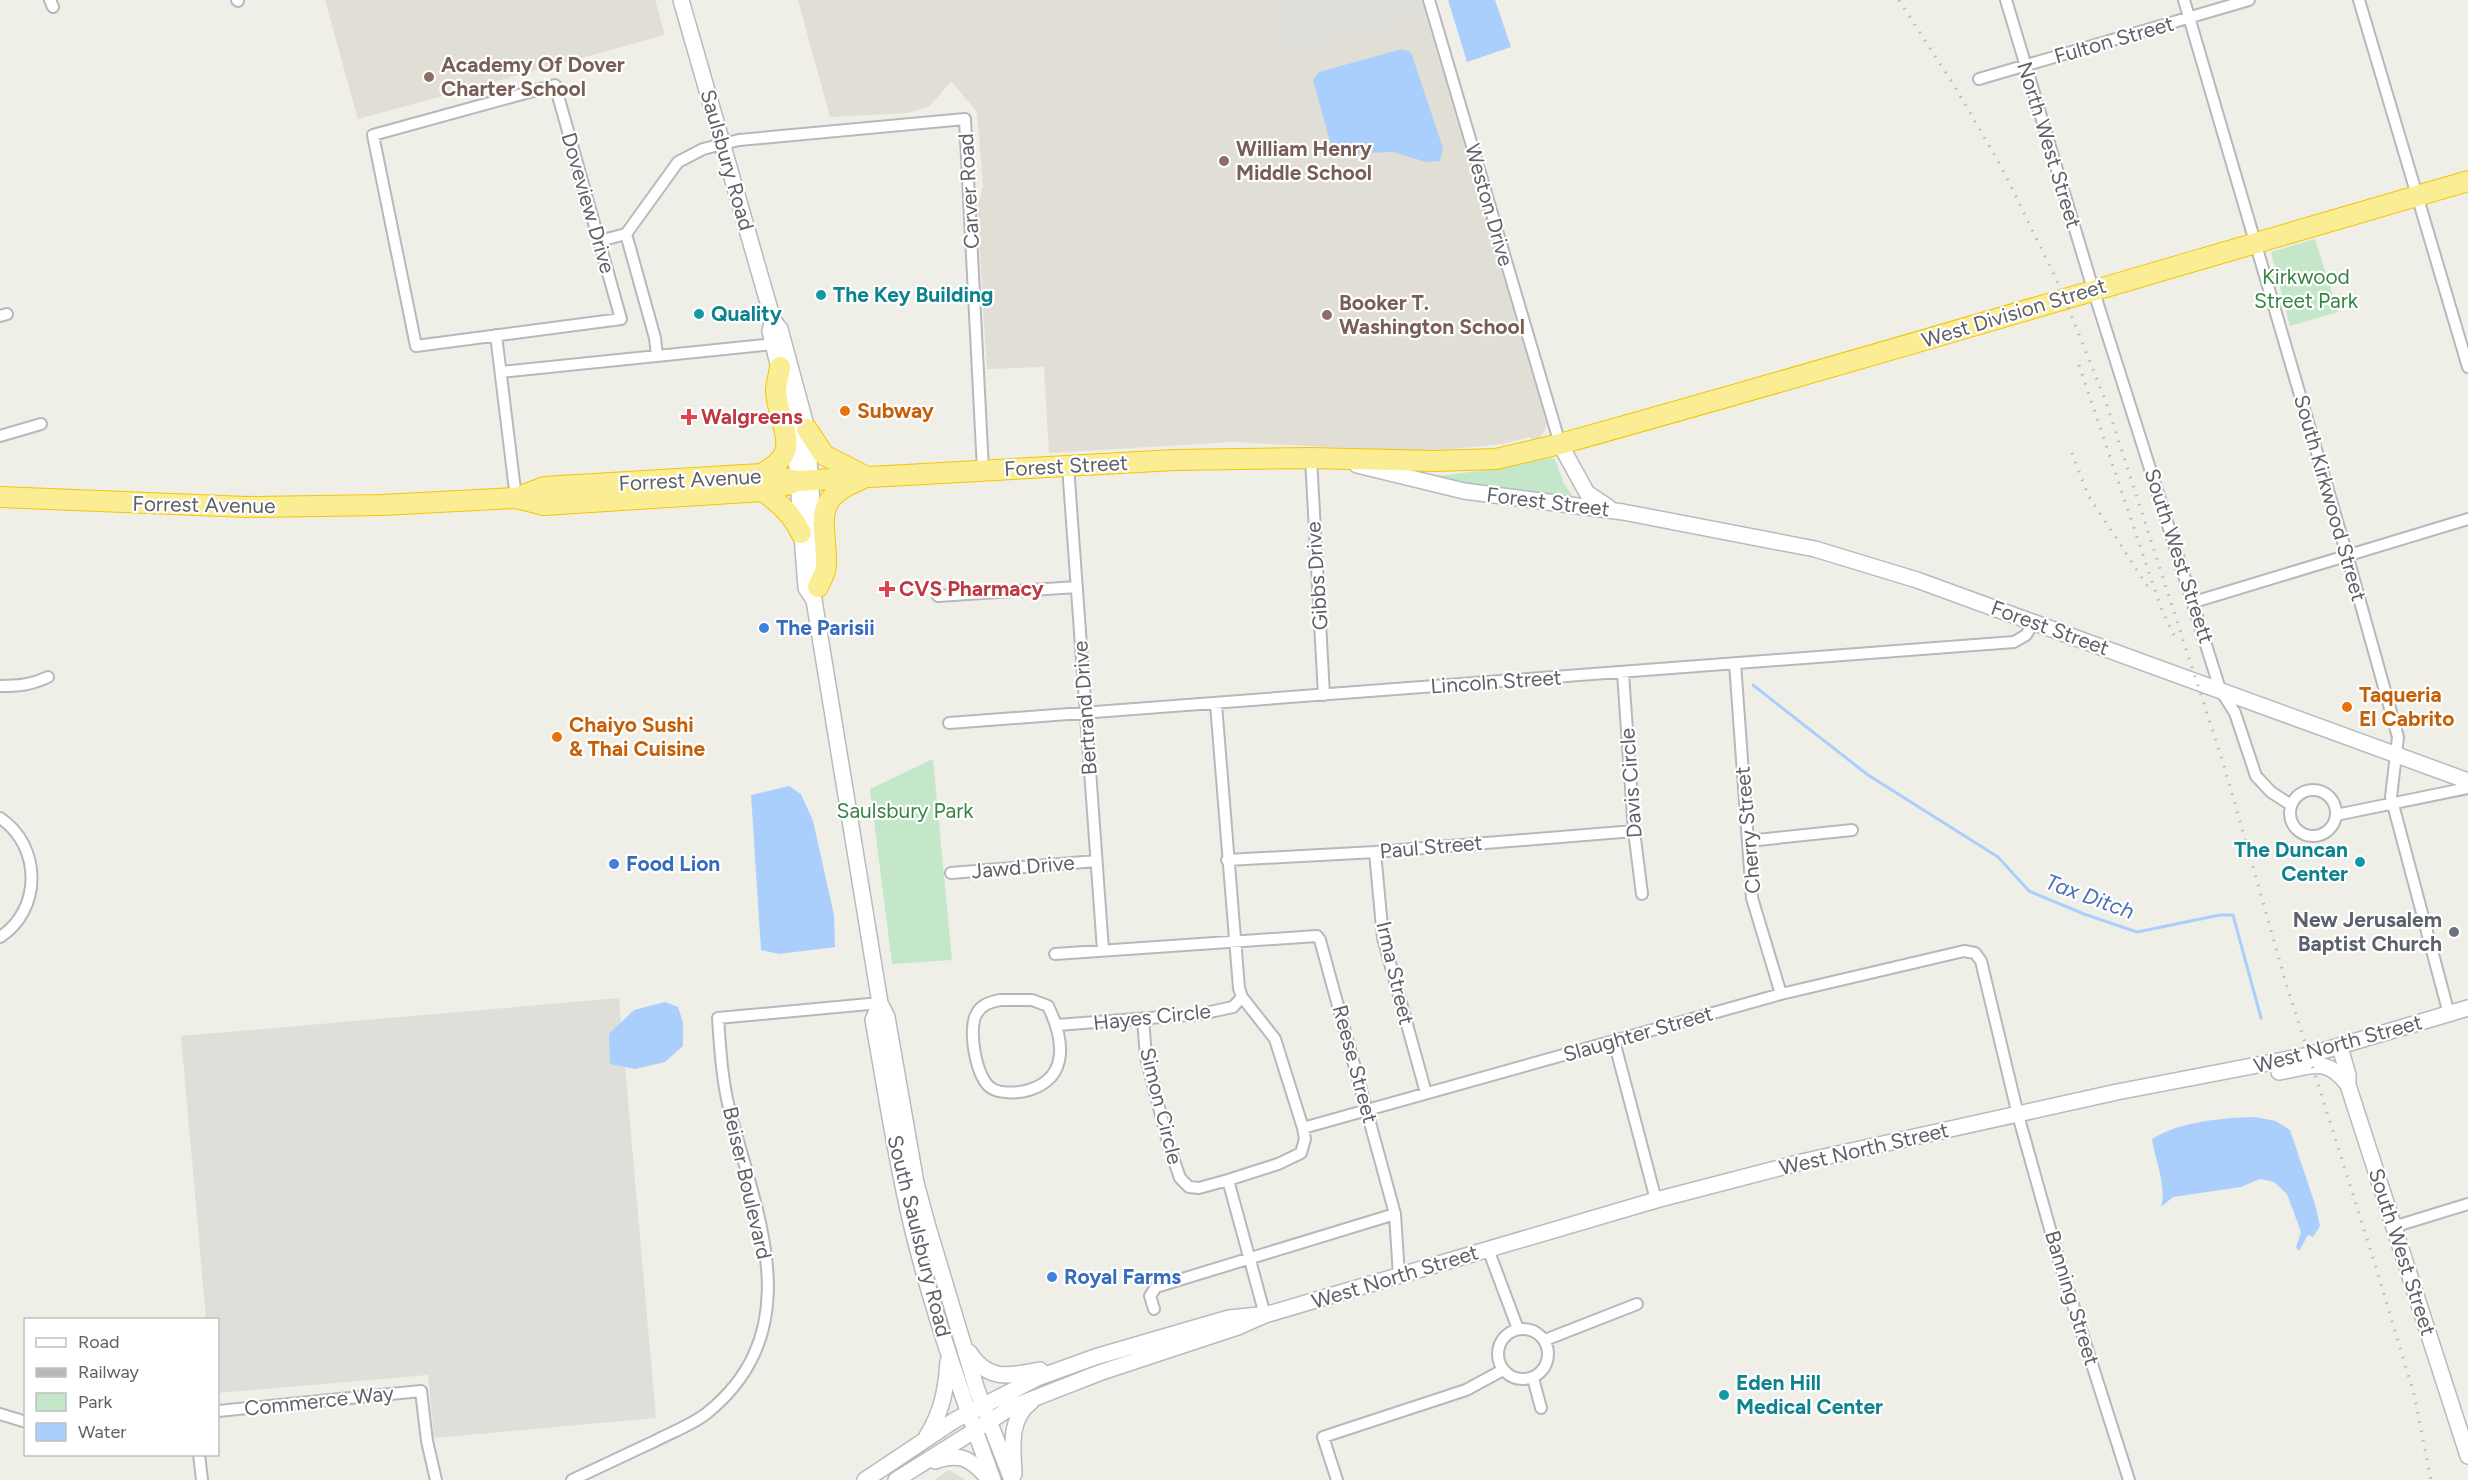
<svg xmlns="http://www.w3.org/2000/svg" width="2468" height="1480" font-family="Figtree,sans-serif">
<rect width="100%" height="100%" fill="#f0efe7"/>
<path fill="#dfded9" d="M 1270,0 L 1422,0 L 1427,19 L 1286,58 Z
M 619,998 L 656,1418 L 434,1438 L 428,1375 L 218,1393 L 218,1320 L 206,1319 L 181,1036 Z
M 949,1470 L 966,1480 L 934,1480 Z"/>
<path fill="#e0ded5" d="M 325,0 L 655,0 L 665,35 L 358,119 Z
M 798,0 L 1270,0 L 1286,58 L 1427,19 L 1547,425 L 1544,432 L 1539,438 L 1533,439 L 1530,437 L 1502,444 L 1443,450 L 1407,451 L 1233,442 L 1049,453 L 1044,367 L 987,369 L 977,210 L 983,186 L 977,112 L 951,81 L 929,107 L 907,113 L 830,117 Z"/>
<path fill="#c4e7c9" d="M 2315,239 L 2338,312 L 2290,326 L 2271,252 Z
M 1548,458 L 1555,459 L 1564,484 L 1577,502 L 1439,480 L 1438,476 L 1486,470 Z
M 933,759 L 952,960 L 892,964 L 870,789 Z"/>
<path fill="#aacffd" d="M 1448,0 L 1495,0 L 1511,47 L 1467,62 Z
M 1402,49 L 1411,52 L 1443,148 L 1440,161 L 1426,162 L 1393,152 L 1338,154 L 1331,145 L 1314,84 L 1313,80 L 1319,72 Z
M 789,786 L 801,794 L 813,821 L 834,915 L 835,947 L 779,954 L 761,950 L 751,795 Z
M 665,1002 L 678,1007 L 683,1022 L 683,1046 L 665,1062 L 635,1069 L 610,1064 L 609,1034 L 634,1010 Z
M 2255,1117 L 2276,1121 L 2290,1130 L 2315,1204 L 2320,1226 L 2313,1237 L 2308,1235 L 2299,1251 L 2296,1247 L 2301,1232 L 2287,1194 L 2274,1182 L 2260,1179 L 2241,1187 L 2173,1197 L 2161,1207 C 2167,1187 2155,1160 2152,1139 C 2181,1121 2222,1118 2255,1117 Z"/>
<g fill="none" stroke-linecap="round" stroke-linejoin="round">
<path stroke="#aacffd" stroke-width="3" d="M 1753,685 L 1868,775 L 1998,857 L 2029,891 L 2084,914 L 2137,932 L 2220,915 L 2233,915 L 2261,1018"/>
<g stroke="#b7b8bd" stroke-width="14">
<path id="street" d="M 50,0 L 53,7
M 237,0 L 238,1
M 1429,0 L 1560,444
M 2006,0 L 2093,289 L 2220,689 L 2235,713 L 2256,776 L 2271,792 L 2291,805
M 2184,0 L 2347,555 L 2398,737 L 2391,797 L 2449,1014
M 2359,0 L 2468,367
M 1979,79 L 2249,0
M 555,85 L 621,319 L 416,346 L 373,135 Z
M 599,241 L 626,234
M 0,316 L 7,314
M 496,335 L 516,498
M 657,356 L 655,338 L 626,234 L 678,162 L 703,149 L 739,140 L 965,119 L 983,470
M 501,372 L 773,344
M 0,436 L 41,424
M 1311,458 L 1324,695
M 1068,466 L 1103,950
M 938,596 L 1077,587
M 2194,602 L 2468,519
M 1735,663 L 1752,898 L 1781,994
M 1623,673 L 1634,831 L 1642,894
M 0,686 C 18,686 31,685 48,677
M 949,723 L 2014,642 L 2026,635 L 2034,622
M2290 813a23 23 0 1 1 46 0a23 23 0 1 1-46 0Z
M 2336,815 L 2468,788
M 0,818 C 42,846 42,910 0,937
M 1748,841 L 1852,830
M 1375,852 L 1383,938 L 1426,1093
M 1227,860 L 1375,852 L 1634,831
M 951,873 L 1096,861
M 1055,954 L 1317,936 L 1320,940 L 1395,1214 L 1399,1276
M 1000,1000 L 1032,1000 L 1048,1006 C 1063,1037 1071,1077 1029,1090 C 1020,1093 1002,1094 993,1089 C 976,1082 967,1027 977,1013 C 982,1004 991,1002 1000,1000 Z
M 1143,1019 L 1146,1057 L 1169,1146 L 1180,1178 L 1189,1187 L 1199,1188 L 1228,1180 L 1278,1164 L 1301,1153 L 1305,1139 L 1303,1128 L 1275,1039 L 1242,997 L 1239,988 L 1216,704
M 1057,1025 L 1201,1014 L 1233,1007 L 1242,997
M 1614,1041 L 1656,1200
M 1303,1128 L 1781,994 L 1964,951 L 1975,953 L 1981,961 L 2018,1115 L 2059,1261 L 2129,1480
M 1228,1180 L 1265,1315
M 2393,1227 L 2468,1204
M 1488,1249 L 1518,1329
M 1154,1309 L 1150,1296 L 1156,1287 L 1395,1214
M1498 1354a25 25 0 1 1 50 0a25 25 0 1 1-50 0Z
M 1545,1340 L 1637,1304
M 1533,1378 L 1541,1408
M 218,1411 L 421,1391 L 427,1441 L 436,1480
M 0,1414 L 26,1422
M 199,1454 L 202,1480
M 572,1480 C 600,1467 627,1454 655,1441 C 672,1432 692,1425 707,1413 C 811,1329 756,1214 729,1108 C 722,1079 720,1048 718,1018 L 880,1003
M 1337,1480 L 1323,1437 L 1466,1390 L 1503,1370"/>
</g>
<g stroke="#b8bac0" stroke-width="18">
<path id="secondary" d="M 681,0 L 773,320 L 780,329 L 807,429 L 817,577
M 773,320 L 770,331 L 794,430 L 806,588 L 814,600 L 880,1003 L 887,1017 L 916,1183 L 928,1227 L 977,1390 L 1012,1480
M 1560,444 L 1587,493 L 1608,507
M 1357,465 L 1464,491 L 1623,512 L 1815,549 L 1917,580 L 2468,781
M 880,1003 L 873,1020 C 886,1091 896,1162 913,1231 C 934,1316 963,1398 993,1480
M 2340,1047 L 2348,1075 L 2348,1085 L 2468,1456
M 2279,1072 C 2310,1067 2326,1055 2348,1085
M 969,1352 C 988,1382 1010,1376 1040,1370
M 927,1436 C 942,1412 946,1390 948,1362
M 935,1461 C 961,1452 971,1459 989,1479
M 1014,1474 C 1013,1449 1008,1419 1031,1402
M 865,1480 L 955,1420 L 1037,1378 L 1095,1357 L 1229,1318 L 1259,1315
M 896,1480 L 1012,1407 L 1099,1373 L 1238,1327 L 1265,1315 L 1656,1200 L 1806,1161 L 2117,1092 L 2309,1055 L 2468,1008"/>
</g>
<g stroke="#f2c505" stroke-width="22">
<path id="highway" d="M 807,429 L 824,455 L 865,476
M 761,474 C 806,451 778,428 776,391 C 776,384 779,375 780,367
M 763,491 C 779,503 792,514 801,533
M 0,497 L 247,507 L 382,505 L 516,498 L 544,505 L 763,491 L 793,483
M 516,498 L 544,487 L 761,474 L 798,481 L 1175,460 L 1311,458 L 1435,461 L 1496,459 L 1560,444 C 1863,360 2165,269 2468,181
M 818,587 C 821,580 826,572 826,565 C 827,524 809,500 860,480"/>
</g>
<use href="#street" stroke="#fff" stroke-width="10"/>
<use href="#secondary" stroke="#fff" stroke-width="15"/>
<use href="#highway" stroke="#fbed93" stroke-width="20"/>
<path stroke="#b7b8b8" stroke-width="3" stroke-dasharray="1.5 8" stroke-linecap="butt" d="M 1899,0 L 1955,87 L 2001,166 L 2060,287 L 2106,402 L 2225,769 L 2286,983 L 2374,1261 L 2414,1394 L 2431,1480
M 2079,365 L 2161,608 L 2174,635
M 2072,453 L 2088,495 L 2148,587"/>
</g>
<g fill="#8d6e63" stroke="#fff" stroke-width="2">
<circle cx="429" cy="77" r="6"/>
<circle cx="1224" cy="161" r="6"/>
<circle cx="1327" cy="315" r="6"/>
</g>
<g fill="#0f9aa8" stroke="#fff" stroke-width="2">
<circle cx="821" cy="295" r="6"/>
<circle cx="699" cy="314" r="6"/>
<circle cx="2360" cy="862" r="6"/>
<circle cx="1724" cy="1395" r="6"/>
</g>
<g fill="#e8710a" stroke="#fff" stroke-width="2">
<circle cx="845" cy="411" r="6"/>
<circle cx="2347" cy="707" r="6"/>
<circle cx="557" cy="737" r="6"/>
</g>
<g fill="#e0444e" stroke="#fff" stroke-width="2">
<path d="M686 408h6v6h6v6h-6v6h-6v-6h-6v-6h6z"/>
<path d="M884 580h6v6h6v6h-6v6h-6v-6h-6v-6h6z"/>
</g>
<g fill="#3f7fe0" stroke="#fff" stroke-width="2">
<circle cx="764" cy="628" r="6"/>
<circle cx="614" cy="864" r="6"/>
<circle cx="1052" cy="1277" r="6"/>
</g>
<circle fill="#6b7280" stroke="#fff" stroke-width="2" cx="2454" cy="932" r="6"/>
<g text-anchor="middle" stroke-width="4.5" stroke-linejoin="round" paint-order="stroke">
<g font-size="21" fill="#5e6167" stroke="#fff">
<text transform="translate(2114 40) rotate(-16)" y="7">Fulton Street</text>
<text transform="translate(2049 145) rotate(73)" y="7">North West Street</text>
<text transform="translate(727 160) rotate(74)" y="7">Saulsbury Road</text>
<text transform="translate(969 191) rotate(-93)" y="7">Carver Road</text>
<text transform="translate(588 203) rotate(74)" y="7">Doveview Drive</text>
<text transform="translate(1489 205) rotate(74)" y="7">Weston Drive</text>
<text transform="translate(2014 313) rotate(-17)" y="7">West Division Street</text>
<text transform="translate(1066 466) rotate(-3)" y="7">Forest Street</text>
<text transform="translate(690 480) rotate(-3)" y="7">Forrest Avenue</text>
<text transform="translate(2330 498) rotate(74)" y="7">South Kirkwood Street</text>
<text transform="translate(1548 502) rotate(7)" y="7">Forest Street</text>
<text transform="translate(204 505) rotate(1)" y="7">Forrest Avenue</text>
<text transform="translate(2179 556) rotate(72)" y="7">South West Streett</text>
<text transform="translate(1317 576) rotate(-94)" y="7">Gibbs Drive</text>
<text transform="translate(2050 628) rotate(20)" y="7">Forest Street</text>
<text transform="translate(1496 682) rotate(-4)" y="7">Lincoln Street</text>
<text transform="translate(1085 708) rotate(-94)" y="7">Bertrand Drive</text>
<text transform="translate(1631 783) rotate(-94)" y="7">Davis Circle</text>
<text transform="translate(1748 830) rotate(-95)" y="7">Cherry Street</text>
<text transform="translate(1431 847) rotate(-5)" y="7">Paul Street</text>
<text transform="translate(1023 867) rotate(-5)" y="7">Jawd Drive</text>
<text transform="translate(1395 973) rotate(77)" y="7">Irma Street</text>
<text transform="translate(1152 1017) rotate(-6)" y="7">Hayes Circle</text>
<text transform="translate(1638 1034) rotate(-16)" y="7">Slaughter Street</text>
<text transform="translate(2338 1044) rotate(-15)" y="7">West North Street</text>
<text transform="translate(1355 1064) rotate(75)" y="7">Reese Street</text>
<text transform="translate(1161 1106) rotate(76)" y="7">Simon Circle</text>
<text transform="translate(1864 1149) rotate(-13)" y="7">West North Street</text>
<text transform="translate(747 1183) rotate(77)" y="7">Beiser Boulevard</text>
<text transform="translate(919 1236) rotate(76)" y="7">South Saulsbury Road</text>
<text transform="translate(2402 1252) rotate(72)" y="7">South West Street</text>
<text transform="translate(1395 1277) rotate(-17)" y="7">West North Street</text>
<text transform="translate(2072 1298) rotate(73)" y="7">Banning Street</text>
<text transform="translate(319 1401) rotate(-6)" y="7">Commerce Way</text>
</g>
<g font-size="21" font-weight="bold" fill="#785e54" stroke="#fff" text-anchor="start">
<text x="441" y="72">Academy Of Dover<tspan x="441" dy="24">Charter School</tspan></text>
<text x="1236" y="156">William Henry<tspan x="1236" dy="24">Middle School</tspan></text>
<text x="1339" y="310">Booker T.<tspan x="1339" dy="24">Washington School</tspan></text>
</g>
<g font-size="21" fill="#378544" stroke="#fff">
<text x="2306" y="284">Kirkwood<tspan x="2306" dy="24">Street Park</tspan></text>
<text x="905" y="818">Saulsbury Park</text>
</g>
<g font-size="21" font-weight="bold" fill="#0d838f" stroke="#fff" text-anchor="start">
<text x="833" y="302">The Key Building</text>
<text x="711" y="321">Quality</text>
<text x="2348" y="857" text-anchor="end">The Duncan<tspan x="2348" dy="24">Center</tspan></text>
<text x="1736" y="1390">Eden Hill<tspan x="1736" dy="24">Medical Center</tspan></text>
</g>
<g font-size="21" font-weight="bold" fill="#c56008" stroke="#fff" text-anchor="start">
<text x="857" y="418">Subway</text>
<text x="2359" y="702">Taqueria<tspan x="2359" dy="24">El Cabrito</tspan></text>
<text x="569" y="732">Chaiyo Sushi<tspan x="569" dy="24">&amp; Thai Cuisine</tspan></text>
</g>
<g font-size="21" font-weight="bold" fill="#be3a42" stroke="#fff" text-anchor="start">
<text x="701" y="424">Walgreens</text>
<text x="899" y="596">CVS Pharmacy</text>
</g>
<g font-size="21" font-weight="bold" fill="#366cbe" stroke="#fff" text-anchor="start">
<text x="776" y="635">The Parisii</text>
<text x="626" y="871">Food Lion</text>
<text x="1064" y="1284">Royal Farms</text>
</g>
<g font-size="21" font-weight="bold" fill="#5b616d" stroke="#fff" text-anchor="end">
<text x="2442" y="927">New Jerusalem<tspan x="2442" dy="24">Baptist Church</tspan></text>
</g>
<g font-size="22" font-style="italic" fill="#4871b9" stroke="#fff">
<text transform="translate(2090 896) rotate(20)" y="8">Tax Ditch</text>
</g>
</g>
<rect x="24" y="1318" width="195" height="138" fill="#ffffff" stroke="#bfc0c2" stroke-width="1.5"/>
<rect x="36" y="1338" width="30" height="9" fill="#ffffff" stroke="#bfc0c2" stroke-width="1.5"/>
<text x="78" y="1348" font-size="18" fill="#5e6167">Road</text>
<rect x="36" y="1368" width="30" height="9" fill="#b7b8b8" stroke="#bfc0c2" stroke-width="1.5"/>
<text x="78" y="1378" font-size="18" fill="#5e6167">Railway</text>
<rect x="36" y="1393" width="30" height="18" fill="#c4e7c9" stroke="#bfc0c2" stroke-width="1.5"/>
<text x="78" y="1408" font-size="18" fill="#5e6167">Park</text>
<rect x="36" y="1423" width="30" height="18" fill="#aacffd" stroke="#bfc0c2" stroke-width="1.5"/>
<text x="78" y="1438" font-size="18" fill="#5e6167">Water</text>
</svg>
